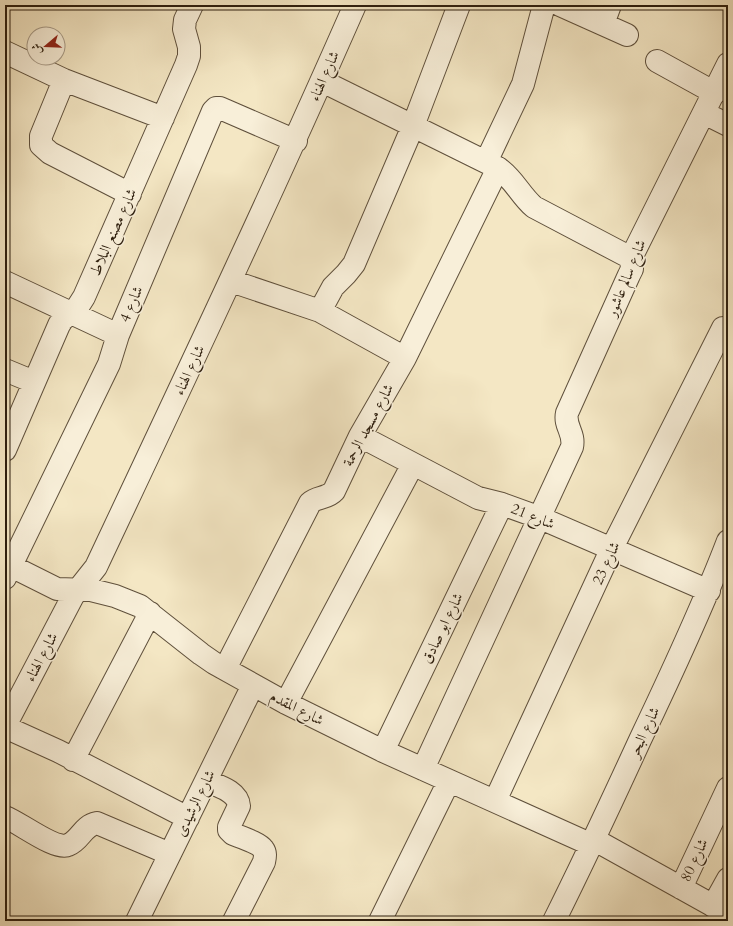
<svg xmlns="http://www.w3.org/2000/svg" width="733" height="926" font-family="Cardo,Amiri,serif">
<rect width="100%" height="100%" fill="#f4e7c4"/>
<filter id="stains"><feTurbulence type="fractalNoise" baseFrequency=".005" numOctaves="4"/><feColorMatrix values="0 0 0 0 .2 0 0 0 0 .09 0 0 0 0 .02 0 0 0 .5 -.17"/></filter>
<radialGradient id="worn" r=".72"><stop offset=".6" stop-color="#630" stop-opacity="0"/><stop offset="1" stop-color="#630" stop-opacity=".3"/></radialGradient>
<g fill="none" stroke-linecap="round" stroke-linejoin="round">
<g stroke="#5f503c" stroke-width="24">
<path id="minor" d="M 560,5 L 627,35
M 603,24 L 610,5
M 5,52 L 64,80 L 163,118
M 657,61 L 715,93
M 64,80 L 41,136 L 41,145 L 50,153 L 130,194
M 322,81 L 498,168 C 514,179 520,195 534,207 L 631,258
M 704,113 L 728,125
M 486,162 L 523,84 L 544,5
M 231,281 L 320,311 L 405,358
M 5,282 L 118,335
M 320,311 L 333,287 L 346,274 L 354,264 L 413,126 L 459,5
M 5,370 L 34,382
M 360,436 L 478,498 L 502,504 L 538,517 L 709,591
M 5,450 L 59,325 L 62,320 L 77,308 L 84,297 L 186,65 L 189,56 L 189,47 L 184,29 L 185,20 L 192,5
M 11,566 L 57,589 L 91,590 L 115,596 L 140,606 L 201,654 L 214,663 L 286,703 L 383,751 L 592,845
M 5,578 L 109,364 L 118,335 L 213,111 L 216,108 L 220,108 L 296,141
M 225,669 L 310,503 C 317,496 327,499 334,491 L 360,436 L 405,358 L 498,168
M 286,703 L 413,464
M 5,726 L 73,596 L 96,567 C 184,380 272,194 355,5
M 5,727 L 58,751 L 188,818
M 383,751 L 502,504
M 73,760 L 150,613
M 423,769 L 572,447 C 575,433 564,426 567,413 L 629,275 L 632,269 L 631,258 L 728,64
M 206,781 C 218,786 238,791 239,806 L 229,827 L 229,830 L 233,834 C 240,837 259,843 263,849 C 266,853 265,857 264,862 L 234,921
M 495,801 L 611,550 L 723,328
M 5,817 C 19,822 56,851 68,845 C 81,840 82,826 97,823 L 170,854
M 595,840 L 728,914
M 681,888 L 728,788
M 713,906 L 728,879
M 137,921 L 253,685
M 380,921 L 449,781
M 554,921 C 584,861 612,801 640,740 C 671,675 702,609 728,541"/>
</g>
<use href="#minor" stroke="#f8efd9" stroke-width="22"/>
</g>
<g text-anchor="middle" stroke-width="3" stroke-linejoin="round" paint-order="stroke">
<g font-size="15" fill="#2d1e0e" stroke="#f8efd9">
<text transform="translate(324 76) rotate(-66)" y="5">شارع الهناء</text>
<text transform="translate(113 232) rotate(-66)" y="5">شارع مصنع البلاط</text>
<text transform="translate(626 278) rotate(-68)" y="5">شارع سالم عاشور</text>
<text transform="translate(131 304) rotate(-67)" y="5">شارع 4</text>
<text transform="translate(189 370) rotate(-65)" y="5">شارع الهناء</text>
<text transform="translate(368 425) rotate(-62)" y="5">شارع مسجد الرحمة</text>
<text transform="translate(533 516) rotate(22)" y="5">شارع 21</text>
<text transform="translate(606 563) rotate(-65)" y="5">شارع 23</text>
<text transform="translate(442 628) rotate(-64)" y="5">شارع ابو صادق</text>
<text transform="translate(41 657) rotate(-62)" y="5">شارع الهناء</text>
<text transform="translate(297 708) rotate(27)" y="5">شارع المقدم</text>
<text transform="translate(644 732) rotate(-65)" y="5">شارع البحر</text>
<text transform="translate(195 803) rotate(-64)" y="5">شارع الرشيدى</text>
<text transform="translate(694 860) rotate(-65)" y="5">شارع 80</text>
</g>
</g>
<rect width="733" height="926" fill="none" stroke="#f4e7c4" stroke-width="20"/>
<rect x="6" y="6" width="721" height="914" fill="none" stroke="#2d1e0e" stroke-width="2"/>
<rect x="10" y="10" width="713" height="906" fill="none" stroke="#2d1e0e"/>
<g transform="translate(46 46) rotate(251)"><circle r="19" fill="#f8efd9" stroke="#a79b88"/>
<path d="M0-3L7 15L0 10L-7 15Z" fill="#8f2418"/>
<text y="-6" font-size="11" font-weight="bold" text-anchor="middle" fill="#2d1e0e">ش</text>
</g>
<rect width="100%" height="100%" filter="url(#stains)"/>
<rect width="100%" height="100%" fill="url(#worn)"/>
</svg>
